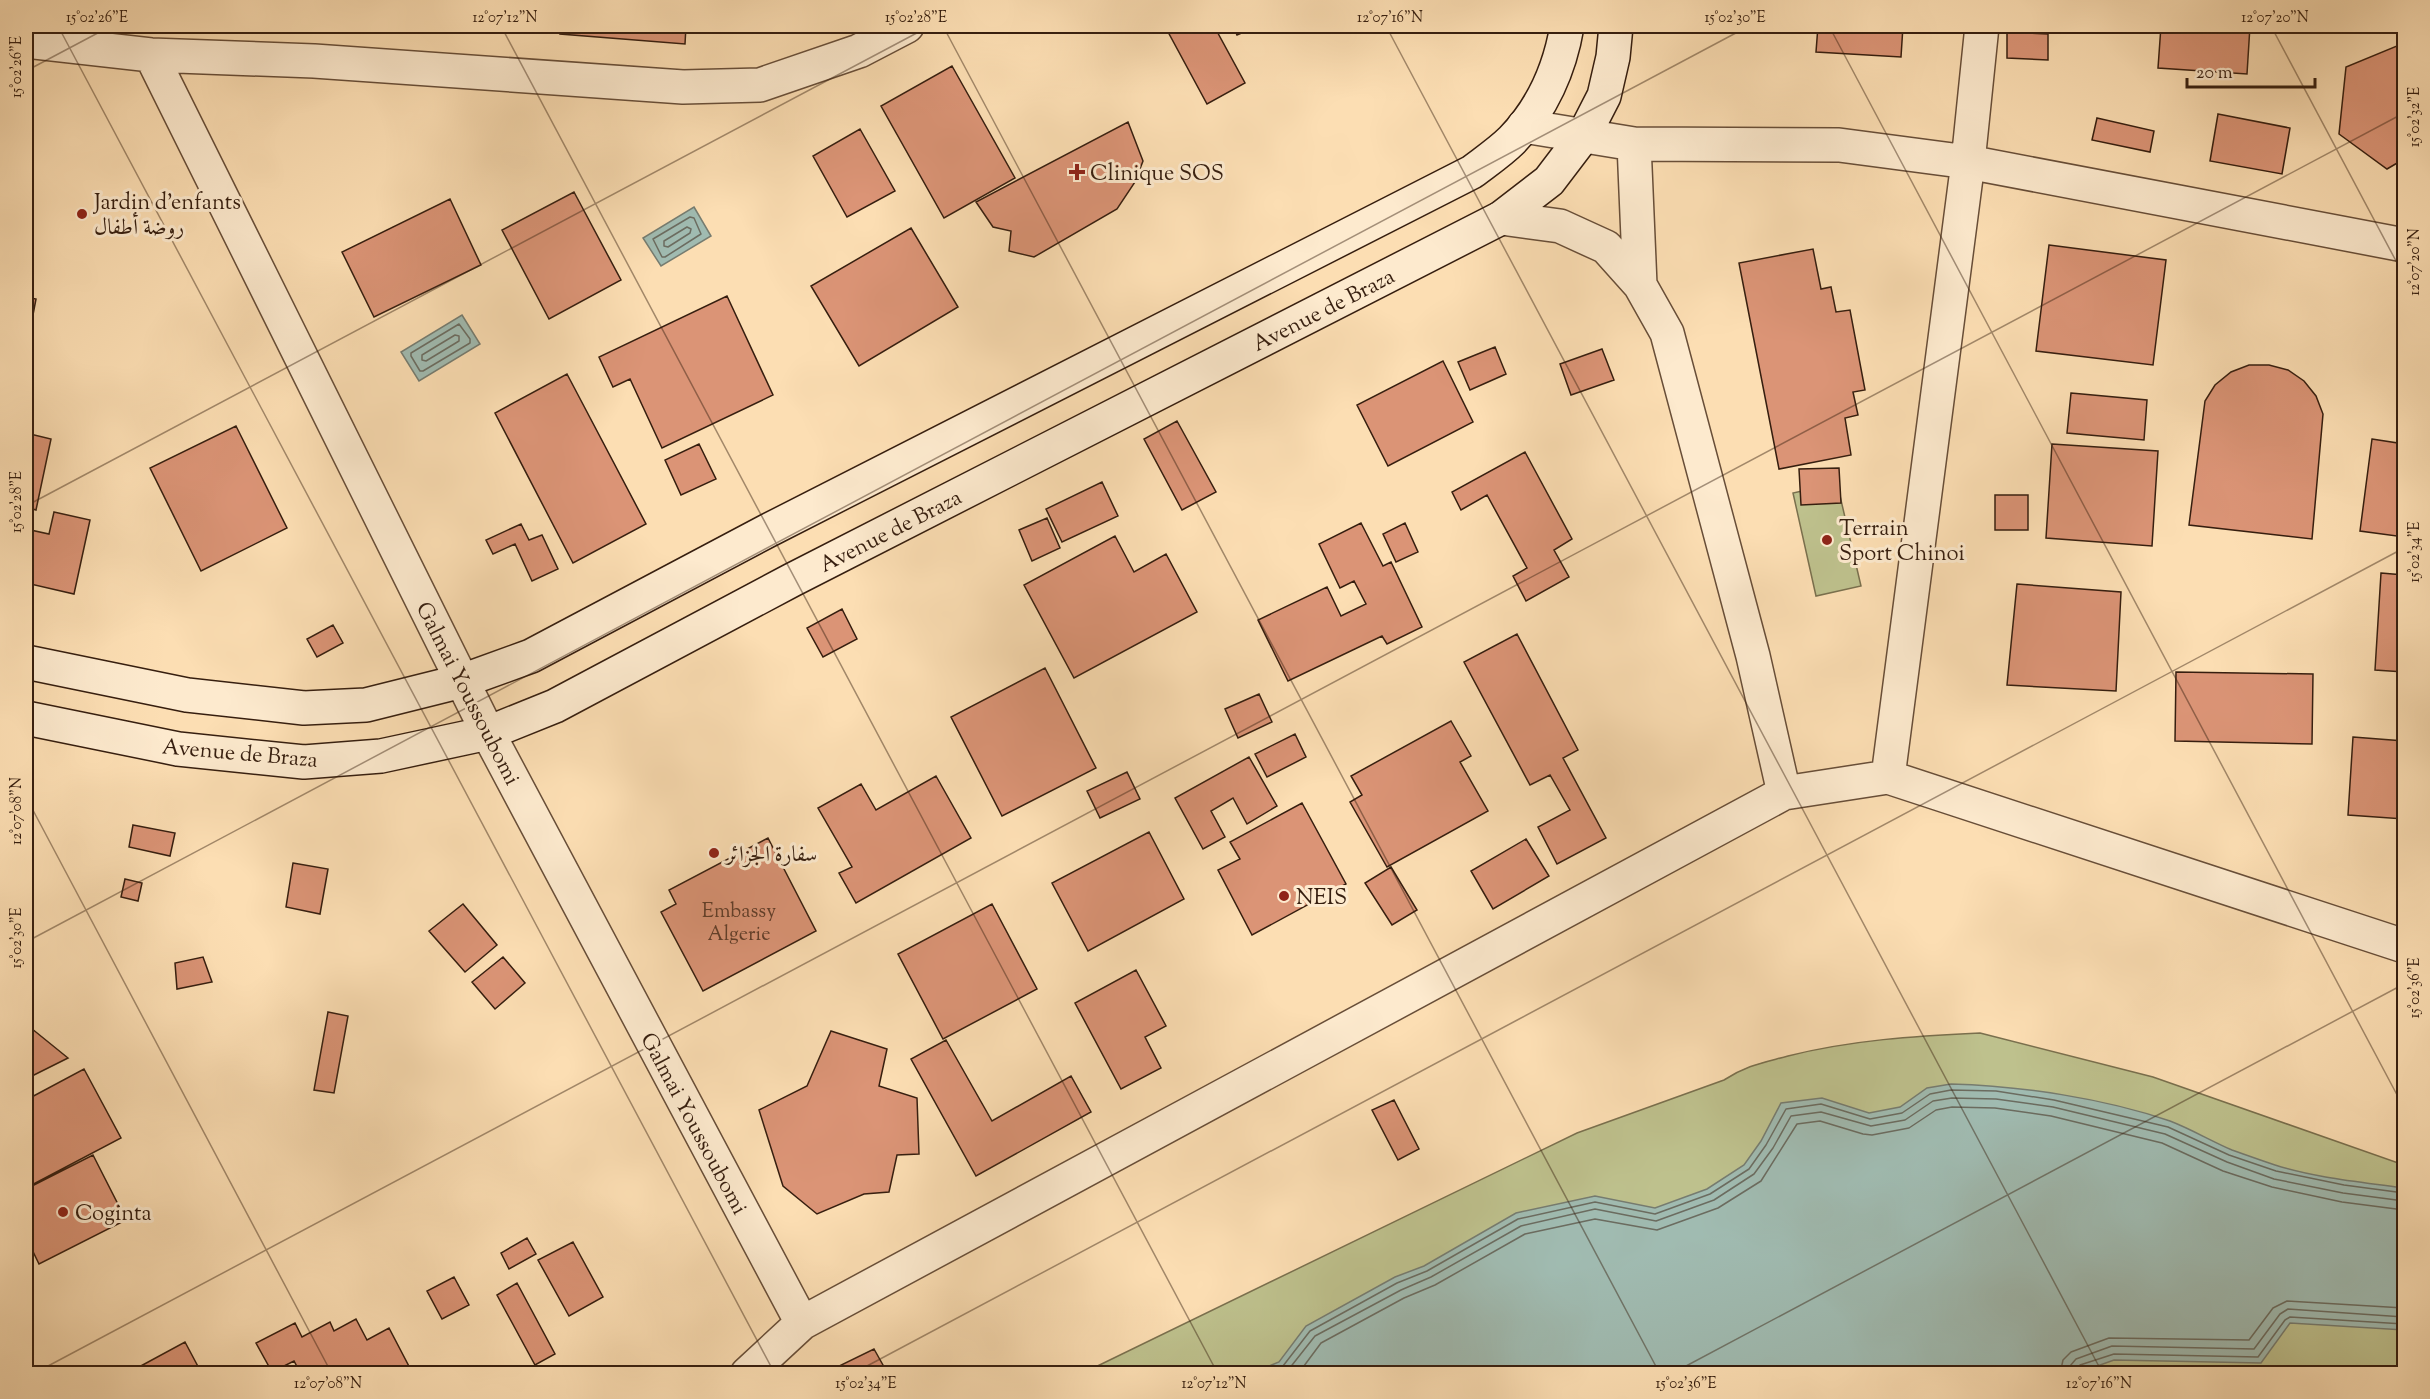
<svg xmlns="http://www.w3.org/2000/svg" width="2430" height="1399" font-family="'Sorts Mill Goudy',Amiri,serif">
<rect width="100%" height="100%" fill="#fcdeb3"/>
<filter id="stains"><feTurbulence type="fractalNoise" baseFrequency=".00333" numOctaves="4"/><feColorMatrix values="0 0 0 0 .2 0 0 0 0 .09 0 0 0 0 .02 0 0 0 .5 -.17"/></filter>
<radialGradient id="worn" r=".72"><stop offset=".6" stop-color="#630" stop-opacity="0"/><stop offset="1" stop-color="#630" stop-opacity=".3"/></radialGradient>
<path fill="#bec18d" stroke="#7a704e" stroke-width="1.5" d="M 1837,483 L 1861,586 L 1816,596 L 1793,493 Z
M 1980,1033 L 2153,1077 L 2404,1165 L 2404,1373 L 1081,1374 L 1577,1133 L 1724,1080 C 1747,1065 1762,1063 1788,1056 C 1851,1040 1915,1036 1980,1033 Z"/>
<path fill="#a0bbb1" stroke="#767c70" stroke-width="1.5" d="M 1443,26 L 1471,26 L 1470,33 L 1443,29 Z
M 694,207 L 711,236 L 661,266 L 643,238 Z
M 462,315 L 480,344 L 419,381 L 401,352 Z
M 1951,1084 C 2021,1086 2103,1098 2170,1121 C 2191,1129 2211,1141 2232,1150 C 2246,1155 2260,1160 2275,1165 C 2316,1178 2362,1182 2404,1188 L 2404,1330 L 2290,1323 L 2261,1363 L 2114,1360 L 2075,1374 L 1252,1373 L 1279,1362 L 1306,1326 L 1395,1277 L 1424,1266 L 1516,1213 L 1595,1196 L 1655,1208 L 1707,1189 L 1744,1165 L 1761,1141 L 1781,1103 L 1822,1098 L 1869,1113 L 1900,1107 L 1927,1088 Z"/>
<g fill="none" stroke-linecap="round" stroke-linejoin="round">
<path stroke="#6b6c60" stroke-width="1.5" d="M 690,217 L 694,218 L 701,234 L 665,257 L 662,257 L 653,239 Z
M 687,227 L 691,229 L 690,233 L 668,247 L 664,246 L 664,241 Z
M 459,324 L 470,339 L 470,343 L 423,371 L 420,371 L 411,356 L 411,353 Z
M 455,335 L 459,336 L 459,341 L 426,361 L 422,360 L 422,355 Z
M 1267,1374 L 1283,1366 L 1310,1331 L 1397,1283 L 1427,1271 L 1518,1219 L 1595,1202 L 1655,1214 L 1710,1194 L 1749,1169 L 1766,1145 L 1786,1109 L 1821,1104 L 1870,1119 L 1902,1113 L 1930,1094 L 1951,1090 L 1996,1091 L 2054,1100 L 2168,1127 L 2229,1155 L 2276,1171 L 2344,1185 L 2404,1193
M 1285,1374 L 1315,1336 L 1401,1290 L 1431,1277 L 1521,1226 L 1595,1209 L 1656,1221 L 1714,1200 L 1754,1174 L 1773,1148 L 1791,1116 L 1821,1112 L 1871,1126 L 1905,1120 L 1933,1101 L 1952,1098 L 1996,1099 L 2053,1107 L 2165,1134 L 2227,1162 L 2274,1179 L 2343,1193 L 2404,1201
M 1298,1374 L 1321,1343 L 1404,1298 L 1435,1285 L 1525,1234 L 1595,1219 L 1657,1230 L 1718,1208 L 1761,1181 L 1797,1124 L 1820,1121 L 1863,1134 L 1872,1135 L 1909,1128 L 1936,1110 L 1952,1107 L 1995,1108 L 2051,1116 L 2162,1143 L 2223,1171 L 2272,1187 L 2342,1202 L 2404,1210
M 2060,1374 L 2063,1360 L 2071,1352 L 2109,1338 L 2249,1340 L 2273,1308 L 2287,1301 L 2404,1308
M 2069,1374 L 2070,1366 L 2076,1359 L 2112,1346 L 2254,1349 L 2280,1314 L 2288,1309 L 2404,1317
M 2076,1374 L 2080,1365 L 2114,1354 L 2258,1357 L 2285,1320 L 2290,1317 L 2404,1324"/>
</g>
<path fill="#db9476" stroke="#361e0f" stroke-width="1.5" d="M 561,26 L 686,26 L 685,44 L 560,34 Z
M 1174,26 L 1214,26 L 1245,83 L 1207,104 L 1167,30 Z
M 1233,26 L 1258,26 L 1237,35 Z
M 1818,26 L 1903,26 L 1901,57 L 1816,52 Z
M 2161,26 L 2250,26 L 2247,74 L 2158,68 Z
M 2007,32 L 2048,34 L 2048,60 L 2007,58 Z
M 2404,43 L 2404,159 L 2387,169 L 2339,134 L 2346,67 Z
M 952,66 L 1015,178 L 944,218 L 881,106 Z
M 2218,114 L 2290,128 L 2282,174 L 2210,161 Z
M 2097,118 L 2154,131 L 2150,152 L 2092,140 Z
M 1128,122 L 1143,161 L 1135,182 L 1117,209 L 1034,257 L 1009,251 L 1011,231 L 993,227 L 976,202 Z
M 860,129 L 895,191 L 847,217 L 813,156 Z
M 574,192 L 621,280 L 549,319 L 502,230 Z
M 450,199 L 481,265 L 374,317 L 342,252 Z
M 911,228 L 958,307 L 859,366 L 811,286 Z
M 2049,245 L 2166,260 L 2153,365 L 2036,351 Z
M 1813,249 L 1821,289 L 1831,287 L 1836,312 L 1850,310 L 1865,390 L 1853,392 L 1858,415 L 1845,418 L 1851,455 L 1779,469 L 1739,263 Z
M 727,296 L 773,395 L 662,448 L 630,379 L 613,387 L 599,357 Z
M 26,297 L 36,299 L 28,341 L 26,341 Z
M 1495,347 L 1506,374 L 1470,390 L 1458,362 Z
M 1602,349 L 1614,380 L 1571,395 L 1560,364 Z
M 1443,361 L 1473,422 L 1388,466 L 1357,405 Z
M 2249,365 L 2269,365 L 2288,370 L 2304,381 L 2316,396 L 2323,414 L 2312,539 L 2189,525 L 2205,401 L 2215,385 L 2231,372 Z
M 567,374 L 646,524 L 573,563 L 495,413 Z
M 2071,393 L 2147,400 L 2144,440 L 2067,433 Z
M 1177,421 L 1216,492 L 1182,510 L 1144,439 Z
M 236,426 L 287,528 L 201,571 L 150,468 Z
M 26,433 L 51,439 L 36,510 L 26,507 Z
M 2372,439 L 2404,444 L 2404,537 L 2360,531 Z
M 699,444 L 716,479 L 681,495 L 665,460 Z
M 2052,444 L 2158,451 L 2152,546 L 2046,538 Z
M 1525,452 L 1572,539 L 1554,550 L 1569,577 L 1526,601 L 1513,576 L 1527,568 L 1487,495 L 1461,510 L 1452,492 Z
M 1839,468 L 1841,503 L 1801,505 L 1799,469 Z
M 1102,482 L 1118,516 L 1062,542 L 1046,509 Z
M 1995,495 L 2028,495 L 2028,530 L 1995,530 Z
M 54,512 L 90,520 L 74,594 L 26,583 L 26,529 L 49,534 Z
M 1047,518 L 1060,548 L 1032,561 L 1019,530 Z
M 1361,523 L 1383,566 L 1391,562 L 1422,627 L 1387,644 L 1382,636 L 1288,681 L 1258,620 L 1327,587 L 1341,616 L 1366,604 L 1354,581 L 1340,588 L 1319,544 Z
M 1405,523 L 1418,552 L 1396,562 L 1383,534 Z
M 521,524 L 529,540 L 542,535 L 558,569 L 532,581 L 515,544 L 493,554 L 486,540 Z
M 1115,536 L 1134,572 L 1166,554 L 1197,612 L 1074,678 L 1024,585 Z
M 2381,573 L 2404,575 L 2404,672 L 2375,670 Z
M 2017,584 L 2121,592 L 2116,691 L 2007,685 Z
M 842,609 L 857,639 L 823,657 L 807,628 Z
M 333,625 L 343,643 L 317,657 L 307,639 Z
M 1517,634 L 1578,750 L 1563,758 L 1606,838 L 1557,864 L 1538,827 L 1570,810 L 1550,775 L 1530,785 L 1464,662 Z
M 1045,668 L 1096,768 L 1002,816 L 951,717 Z
M 2176,672 L 2313,674 L 2312,744 L 2175,741 Z
M 1259,694 L 1272,722 L 1238,738 L 1225,709 Z
M 1451,721 L 1471,756 L 1460,762 L 1488,811 L 1387,867 L 1350,802 L 1362,795 L 1351,776 Z
M 1295,734 L 1306,757 L 1267,777 L 1255,754 Z
M 2353,737 L 2404,741 L 2404,819 L 2348,815 Z
M 1249,757 L 1277,806 L 1247,824 L 1233,798 L 1211,811 L 1225,837 L 1203,849 L 1175,798 Z
M 1127,772 L 1140,799 L 1100,818 L 1087,791 Z
M 936,776 L 971,838 L 856,903 L 839,873 L 852,867 L 818,808 L 861,784 L 876,810 Z
M 1302,803 L 1346,884 L 1252,935 L 1218,870 L 1240,859 L 1230,842 Z
M 133,825 L 175,833 L 170,856 L 129,847 Z
M 1149,832 L 1184,899 L 1088,951 L 1052,883 Z
M 768,838 L 816,931 L 703,991 L 661,912 L 676,904 L 669,890 Z
M 1526,839 L 1549,876 L 1493,909 L 1471,871 Z
M 293,863 L 328,869 L 320,914 L 286,907 Z
M 1391,867 L 1417,910 L 1392,925 L 1365,883 Z
M 125,879 L 142,883 L 138,901 L 121,897 Z
M 463,904 L 497,945 L 465,972 L 429,931 Z
M 992,904 L 1037,989 L 943,1039 L 898,954 Z
M 203,957 L 212,982 L 177,989 L 175,963 Z
M 503,957 L 525,983 L 495,1009 L 472,982 Z
M 1136,970 L 1166,1026 L 1145,1037 L 1161,1068 L 1121,1089 L 1075,1003 Z
M 328,1012 L 348,1016 L 334,1093 L 314,1090 Z
M 26,1024 L 68,1058 L 26,1079 Z
M 831,1031 L 887,1049 L 879,1086 L 917,1098 L 919,1154 L 897,1155 L 889,1192 L 864,1194 L 817,1214 L 783,1186 L 759,1110 L 807,1086 Z
M 946,1040 L 992,1121 L 1071,1076 L 1091,1112 L 976,1176 L 911,1059 Z
M 84,1069 L 121,1138 L 26,1188 L 26,1100 Z
M 1394,1100 L 1419,1149 L 1398,1160 L 1372,1110 Z
M 93,1155 L 126,1220 L 39,1264 L 26,1237 L 26,1189 Z
M 527,1238 L 536,1254 L 509,1269 L 501,1253 Z
M 573,1242 L 603,1297 L 569,1316 L 538,1260 Z
M 454,1277 L 469,1305 L 442,1319 L 427,1291 Z
M 517,1283 L 555,1354 L 535,1365 L 497,1295 Z
M 356,1319 L 367,1340 L 389,1328 L 413,1374 L 301,1374 L 294,1361 L 272,1372 L 256,1343 L 295,1323 L 302,1337 L 330,1322 L 334,1331 Z
M 185,1342 L 202,1374 L 126,1374 Z
M 874,1349 L 888,1374 L 840,1374 L 837,1367 Z"/>
<g fill="none" stroke-linecap="round" stroke-linejoin="round">
<g stroke="#684e38" stroke-width="36">
<path id="street" d="M 26,41 L 151,55 L 314,61 L 683,87 L 760,85 L 859,51 L 907,26
M 151,55 L 488,733 L 802,1323
M 1524,126 L 1634,144 L 1839,145 L 1968,162 L 2404,245
M 1634,144 L 1640,285
M 1501,218 L 1560,226 L 1606,247 L 1640,285 L 1667,333 L 1753,656 L 1784,793
M 1888,777 L 1968,162 L 1982,26
M 747,1374 L 802,1323 L 1784,793 L 1888,777 L 2404,946"/>
</g>
<g stroke="#361e0f" stroke-width="36">
<path id="secondary" d="M 26,662 L 187,695 L 304,708 L 366,705 L 462,681 L 531,656 L 767,531 L 1472,172 C 1485,162 1500,152 1512,140 C 1542,109 1560,68 1567,26
M 26,718 L 178,749 L 304,762 L 381,756 L 488,733 L 555,706 L 792,580 L 1501,218 L 1549,181 L 1584,135 L 1604,96 L 1613,57 L 1616,26"/>
</g>
<use href="#street" stroke="#fdeace" stroke-width="33"/>
<use href="#secondary" stroke="#fdeace" stroke-width="33"/>
</g>
<path fill="none" stroke="#361e0f" stroke-width="1.5" stroke-opacity="0.45" d="M 58,26 L 775,1374M 501,26 L 1218,1374M 943,26 L 1660,1374M 1386,26 L 2103,1374M 1829,26 L 2404,1108M 2271,26 L 2404,276M 26,71 L 111,26M 26,506 L 930,26M 26,797 L 332,1374M 26,942 L 1749,26M 33,1374 L 2404,113M 852,1374 L 2404,548M 1671,1374 L 2404,984"/>
<g fill="#8f2418" stroke="#fdeace" stroke-width="2">
<path d="M1074 163h6v6h6v6h-6v6h-6v-6h-6v-6h6z"/>
<circle cx="82" cy="214" r="6"/>
<circle cx="1827" cy="540" r="6"/>
<circle cx="714" cy="853" r="6"/>
<circle cx="1284" cy="896" r="6"/>
<circle cx="63" cy="1212" r="6"/>
</g>
<g text-anchor="middle" stroke-width="6" stroke-linejoin="round" paint-order="stroke">
<g font-size="20" fill="#5f3c29">
<text x="739" y="917">Embassy<tspan x="739" dy="23">Algerie</tspan></text>
</g>
<g font-size="22" fill="#361e0f" stroke="#fdeace" text-anchor="start">
<text x="1090" y="180">Clinique SOS</text>
<text x="94" y="209">Jardin d'enfants<tspan x="94" dy="25">روضة أطفال</tspan></text>
<text x="1839" y="535">Terrain<tspan x="1839" dy="25">Sport Chinoi</tspan></text>
<text x="726" y="861">سفارة الجزائر</text>
<text x="1296" y="904">NEIS</text>
<text x="75" y="1220">Coginta</text>
</g>
<g font-size="22" fill="#361e0f" stroke="#fdeace">
<text transform="translate(1323 309) rotate(-27)" y="8">Avenue de Braza</text>
<text transform="translate(890 530) rotate(-27)" y="8">Avenue de Braza</text>
<text transform="translate(469 693) rotate(63)" y="8">Galmai Youssoubomi</text>
<text transform="translate(240 752) rotate(5)" y="8">Avenue de Braza</text>
<text transform="translate(695 1123) rotate(62)" y="8">Galmai Youssoubomi</text>
</g>
</g>
<rect width="2430" height="1399" fill="none" stroke="#fcdeb3" stroke-width="66"/>
<path d="M2187 78v9h128v-9" fill="none" stroke="#361e0f" stroke-width="3"/>
<text x="2196" y="78" font-size="18" fill="#361e0f" stroke="#fdeace" stroke-width="4.5" paint-order="stroke">20 m</text>
<rect x="33" y="33" width="2364" height="1333" fill="none" stroke="#361e0f" stroke-width="2"/>
<g font-size="15" text-anchor="middle" fill="#361e0f">
<text x="97" y="22">15°02'26"E</text>
<text x="505" y="22">12°07'12"N</text>
<text x="916" y="22">15°02'28"E</text>
<text x="1390" y="22">12°07'16"N</text>
<text x="1735" y="22">15°02'30"E</text>
<text x="2275" y="22">12°07'20"N</text>
<text transform="translate(16 67) rotate(-90)" y="5">15°02'26"E</text>
<text transform="translate(2414 117) rotate(-90)" y="5">15°02'32"E</text>
<text transform="translate(2414 262) rotate(-90)" y="5">12°07'20"N</text>
<text transform="translate(16 502) rotate(-90)" y="5">15°02'28"E</text>
<text transform="translate(2414 552) rotate(-90)" y="5">15°02'34"E</text>
<text transform="translate(16 811) rotate(-90)" y="5">12°07'08"N</text>
<text transform="translate(16 938) rotate(-90)" y="5">15°02'30"E</text>
<text transform="translate(2414 988) rotate(-90)" y="5">15°02'36"E</text>
<text x="328" y="1388">12°07'08"N</text>
<text x="866" y="1388">15°02'34"E</text>
<text x="1214" y="1388">12°07'12"N</text>
<text x="1686" y="1388">15°02'36"E</text>
<text x="2099" y="1388">12°07'16"N</text>
</g>
<rect width="100%" height="100%" filter="url(#stains)"/>
<rect width="100%" height="100%" fill="url(#worn)"/>
</svg>
